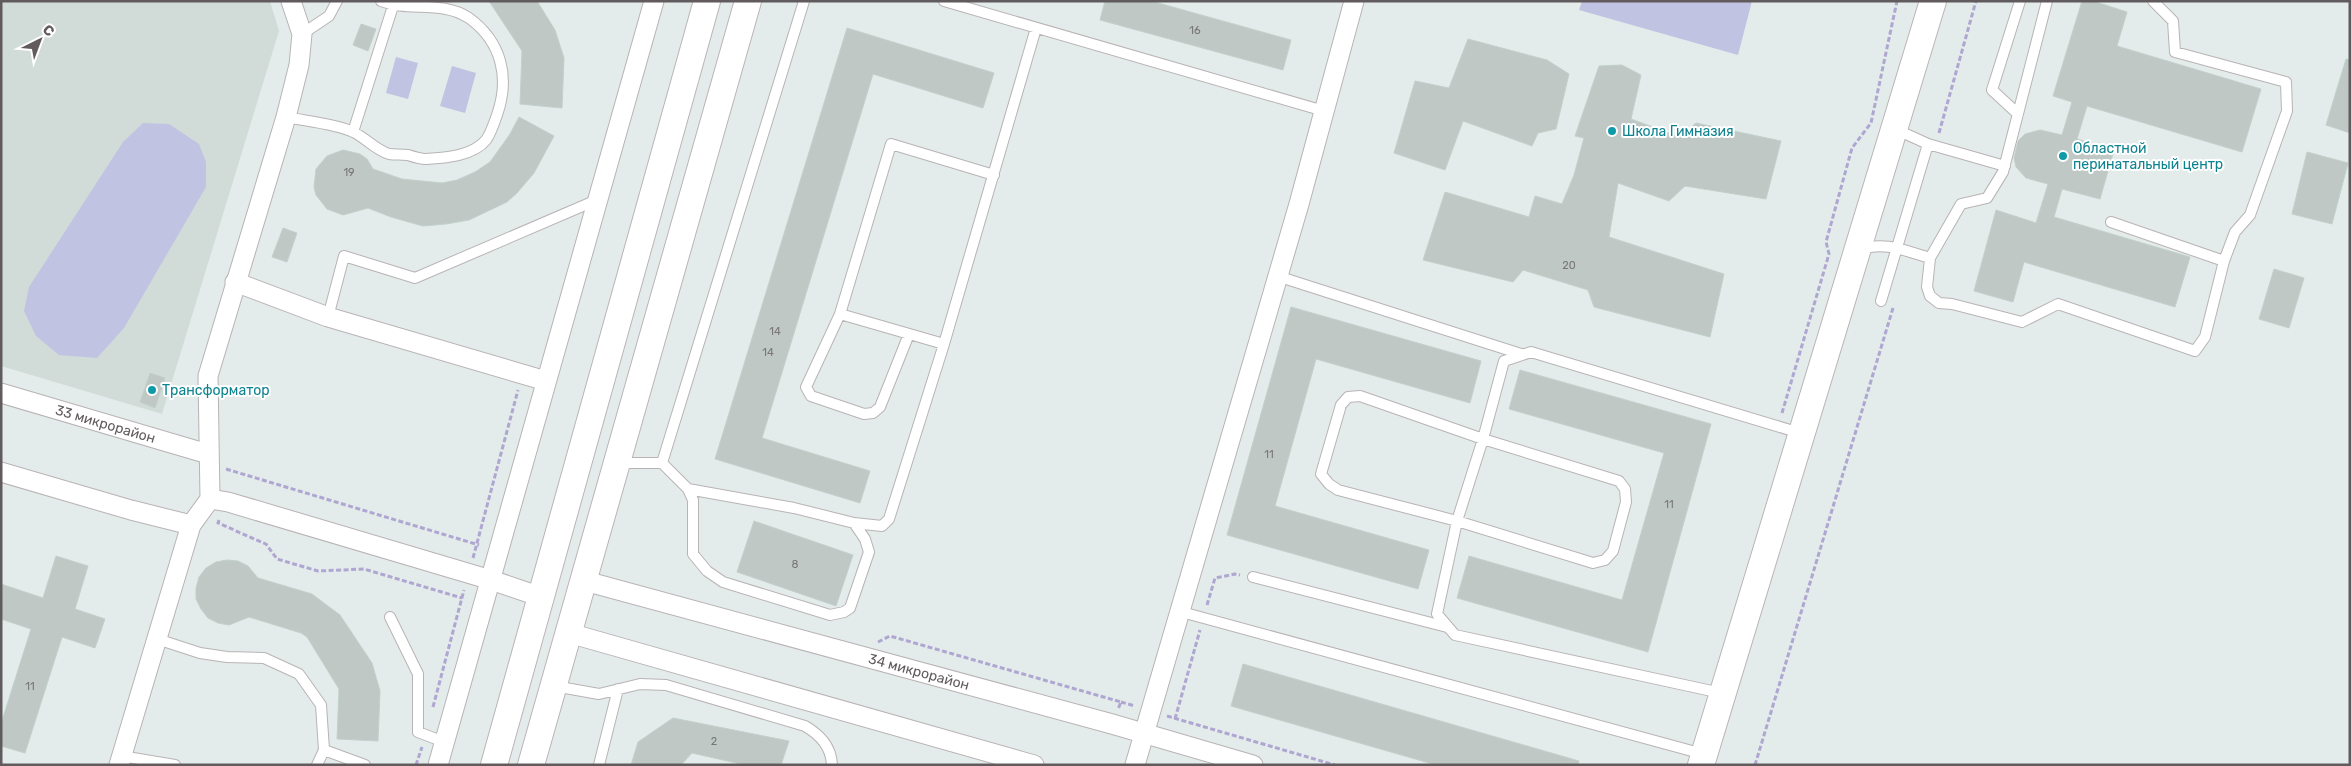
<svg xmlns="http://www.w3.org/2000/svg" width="2351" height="766" font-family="Rubik,sans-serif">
<rect width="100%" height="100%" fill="#e3ecea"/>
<path fill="#d1dcd8" d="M 1,1 L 270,1 L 279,31 L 162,414 L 1,366 Z"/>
<path fill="#c1c3e2" d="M 1582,1 L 1752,1 L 1738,55 L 1579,10 Z
M 396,57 L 418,63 L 408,99 L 386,93 Z
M 452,66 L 476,73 L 465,113 L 440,106 Z
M 143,123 L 169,124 L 199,144 L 206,162 L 206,187 L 124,328 L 97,358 L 59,355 L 36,336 L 24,311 L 29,287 L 123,142 Z"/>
<path fill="#bfc8c4" stroke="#c2d0cb" d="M 489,1 L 537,1 L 555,30 L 564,58 L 562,108 L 520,104 L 522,51 Z
M 1105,1 L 1151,1 L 1291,40 L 1283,70 L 1100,20 Z
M 2082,1 L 2093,1 L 2127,12 L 2117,46 L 2261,89 L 2242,152 L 2087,106 L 2077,139 L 2114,150 L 2100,199 L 2062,189 L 2054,217 L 2190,257 L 2175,307 L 2024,262 L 2013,302 L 1974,291 L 1996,210 L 2036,223 L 2048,184 L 2026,178 L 2016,167 L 2014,158 L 2018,141 L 2025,134 L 2040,130 L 2062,135 L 2072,102 L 2053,96 Z
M 361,24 L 376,29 L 368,51 L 353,45 Z
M 847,28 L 994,73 L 983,108 L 873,74 L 762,438 L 870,471 L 860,503 L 715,459 Z
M 1468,39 L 1547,60 L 1569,74 L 1556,129 L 1538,133 L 1532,146 L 1463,121 L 1445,170 L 1394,153 L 1415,81 L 1449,88 Z
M 2346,59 L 2350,60 L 2350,133 L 2326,125 Z
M 1622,65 L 1641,75 L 1631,119 L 1680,137 L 1696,123 L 1781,141 L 1766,199 L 1685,186 L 1669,201 L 1618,183 L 1609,237 L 1724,274 L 1710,337 L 1594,307 L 1588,290 L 1523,270 L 1513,282 L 1423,260 L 1445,192 L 1529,217 L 1535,196 L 1562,204 L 1574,175 L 1584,138 L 1575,136 L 1599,66 Z
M 519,117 L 554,136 L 534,173 L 517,193 L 507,202 L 469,220 L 446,224 L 423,226 L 391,217 L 368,208 L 343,215 L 327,209 L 316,195 L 314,187 L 316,169 L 327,156 L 343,150 L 360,154 L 367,159 L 373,169 L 402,179 L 442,183 L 457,180 L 475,172 L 490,162 L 510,134 Z
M 2307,152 L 2348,163 L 2332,224 L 2292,214 Z
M 283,228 L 297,233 L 287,262 L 272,257 Z
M 2274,269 L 2304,278 L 2289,328 L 2259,319 Z
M 1291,307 L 1481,361 L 1470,403 L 1316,359 L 1275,506 L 1429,550 L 1418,589 L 1227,535 Z
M 1520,370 L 1711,424 L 1648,652 L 1457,598 L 1469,556 L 1622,600 L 1664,453 L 1509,409 Z
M 150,373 L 165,378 L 155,408 L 140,402 Z
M 754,521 L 853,555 L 836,606 L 737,572 Z
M 56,556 L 88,566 L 75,609 L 105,619 L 95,648 L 62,637 L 25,753 L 1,746 L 1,724 L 31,629 L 1,619 L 1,584 L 43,598 Z
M 227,560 L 238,561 L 248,566 L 258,578 L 312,594 L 340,615 L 372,663 L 380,691 L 378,741 L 337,739 L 339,689 L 307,637 L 301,633 L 249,617 L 229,625 L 218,623 L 208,618 L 201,609 L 196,599 L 196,588 L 199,577 L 206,568 L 216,562 Z
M 1243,664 L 1579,761 L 1578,765 L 1436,765 L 1231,706 Z
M 673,718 L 789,741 L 781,765 L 745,765 L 692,753 L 681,765 L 631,765 L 638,742 Z"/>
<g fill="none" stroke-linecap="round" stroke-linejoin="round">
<g stroke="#b9b3b5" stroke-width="12">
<path id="lane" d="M 944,1 L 1324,111
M 302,34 L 329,16 L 337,1
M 2018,114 L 1992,90 L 2020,1
M 286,117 C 305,121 337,124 353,132 C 365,137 375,150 389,154 C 395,155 401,154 408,155 C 414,157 420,159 426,159 C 445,158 473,156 486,140 C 491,133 494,123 497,115 C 510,78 502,42 469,18 C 442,0 409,12 381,1
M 1895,129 L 1928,144 L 2005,166
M 353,132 L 393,6
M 2111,222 L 2224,261
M 1861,250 C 1883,240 1908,252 1930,258 L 1961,204 L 1987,198 L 2003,172 L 2047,1
M 1930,258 L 1927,287 L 1930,296 L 1939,303 L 1952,304 L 2022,322 L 2058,304 L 2195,351 L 2205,337 L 2224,261 L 2235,232 L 2250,215 L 2287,111 L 2286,82 L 2175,52 L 2173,21 L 2153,1
M 1277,276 L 1521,354
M 1881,301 L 1928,144
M 840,314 L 806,387 L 811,396 L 864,414 L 873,413 L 880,407 L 909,334
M 328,317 L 344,256 L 415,278 L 599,199
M 944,344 L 840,314 L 891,144 L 994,175
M 1360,396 L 1483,439 L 1619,481 L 1625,489 L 1626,502 L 1613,551 L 1605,560 L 1593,563 L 1457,521 L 1338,490 L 1329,484 L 1321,474 L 1341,405 L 1348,397 Z
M 618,463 L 662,463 L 804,1
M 662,463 L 688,489 L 693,500 L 693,554 L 707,571 L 723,582 L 830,615 L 844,612 L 850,608 L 869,552 L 865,539 L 854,523
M 688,489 L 794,508 L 854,523 L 882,526 L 889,519 L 944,344 L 1036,28
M 1253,577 L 1447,627
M 1178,611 L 1703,754
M 390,617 L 418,674 L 418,732 L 444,742
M 157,639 L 200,653 L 227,657 L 264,658 L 299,674 L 321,705 L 324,750 L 365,765
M 554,686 L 599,694 L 640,684 L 666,685 L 805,726 C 820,735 831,746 832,765
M 1721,693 L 1455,635 L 1437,614 L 1457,521 L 1483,439 L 1504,361 L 1531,352 L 1800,433
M 121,756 L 175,765
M 317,765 L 324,750
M 599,765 L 618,689"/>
</g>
<g stroke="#b9b3b5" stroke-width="21">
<g id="street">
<path d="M 235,282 L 328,317 L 546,381"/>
<path id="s1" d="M 1,393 L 208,454"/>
<path d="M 1,472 L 131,510 L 191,525"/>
<path d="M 210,499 L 228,502 L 491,580 L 541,597"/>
<path id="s2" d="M 585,581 L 1112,724 L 1253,765"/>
<path d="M 569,633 L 1034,765"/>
<path d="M 119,765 L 191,525 L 210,499 L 208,376 L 286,117 L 299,65 L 302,34 L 291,1"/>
<path d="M 438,765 L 654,1"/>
<path d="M 1135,765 L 1299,204 L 1354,1"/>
</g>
</g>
<g stroke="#bcb4b7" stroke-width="28">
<path id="secondary" d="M 494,765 L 707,1
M 531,765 L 748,1
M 1701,765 L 1933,1"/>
</g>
<path stroke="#afa6d2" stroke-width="3" stroke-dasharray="5 2.5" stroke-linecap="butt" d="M 1939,133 L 1976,1
M 1782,413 L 1829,254 L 1826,242 L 1852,148 L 1871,123 L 1897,1
M 226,469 L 479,545
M 219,520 L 218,523 L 266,544 L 277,559 L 318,571 L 364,569 L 462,598
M 473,558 L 518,390
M 1207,605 L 1215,578 L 1235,574 L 1240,575
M 878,642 L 890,636 L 1121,702 L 1118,709
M 1121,702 L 1135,706
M 433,707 L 464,590
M 1167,716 L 1335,765
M 1175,719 L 1200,630
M 416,765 L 422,747
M 1755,765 L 1893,308"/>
<use href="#lane" stroke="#fff" stroke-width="10"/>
<use href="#street" stroke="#fff" stroke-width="19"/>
<use href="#secondary" stroke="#fff" stroke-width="26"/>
</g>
<g fill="#0f9aa8" stroke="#fff" stroke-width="2">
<circle cx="1612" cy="131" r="5"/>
<circle cx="2063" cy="156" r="5"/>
<circle cx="152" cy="390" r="5"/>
</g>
<g text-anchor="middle" stroke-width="4" stroke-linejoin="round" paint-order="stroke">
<g font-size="11" fill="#797678">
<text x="1195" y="34">16</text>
<text x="349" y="176">19</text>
<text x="1569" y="269">20</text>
<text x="775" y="335">14</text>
<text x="768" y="356">14</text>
<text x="1269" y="458">11</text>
<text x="1669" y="508">11</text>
<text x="795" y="568">8</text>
<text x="30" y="690">11</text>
<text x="714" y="745">2</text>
</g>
<g font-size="14" fill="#0d838f" stroke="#fff" text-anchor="start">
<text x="1622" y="136">Школа Гимназия</text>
<text x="2073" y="153">Областной<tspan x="2073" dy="16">перинатальный центр</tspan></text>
<text x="162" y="395">Трансформатор</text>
</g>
<g font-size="14" fill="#625b5e" stroke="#fff">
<text dy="5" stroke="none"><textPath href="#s1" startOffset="109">33 микрорайон</textPath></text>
<text dy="5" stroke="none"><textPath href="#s2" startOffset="346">34 микрорайон</textPath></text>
</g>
</g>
<rect width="2351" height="766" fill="none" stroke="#625b5e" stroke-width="5"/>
<g transform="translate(40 40) rotate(42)" stroke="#ffffff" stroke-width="4" paint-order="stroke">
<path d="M0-4L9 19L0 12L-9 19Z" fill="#625b5e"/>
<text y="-8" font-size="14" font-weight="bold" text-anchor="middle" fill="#625b5e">С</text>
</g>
</svg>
